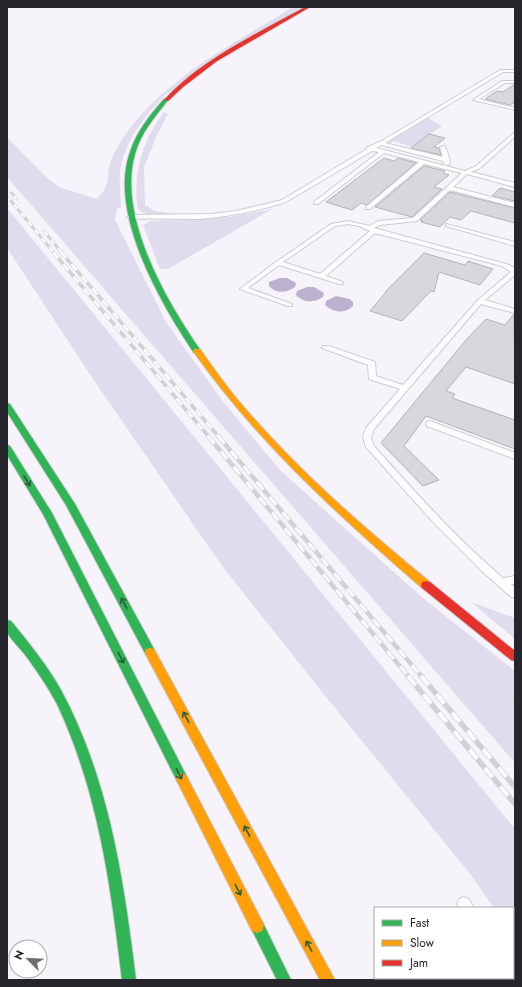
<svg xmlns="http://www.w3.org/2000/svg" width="522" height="987" font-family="Jost,sans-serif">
<rect width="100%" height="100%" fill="#f6f4fa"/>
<path fill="#e1dbee" d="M 293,7 L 301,7 L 166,94 C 146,114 123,143 120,173 C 119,184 121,196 121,207 L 117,209 L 115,220 L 166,322 L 224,403 L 281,471 L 424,599 L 515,671 L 515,763 L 7,177 L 7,137 L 45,176 L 59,187 L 97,199 C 113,182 105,179 111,160 C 114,153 120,143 124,136 C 166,77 233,44 293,7 Z
M 164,112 L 168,114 L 158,133 L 144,167 L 145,205 L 155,211 L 184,215 C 170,215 149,219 138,209 C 132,175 143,139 164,112 Z
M 428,118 L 442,126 L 412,147 L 394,141 L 390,143 L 388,142 Z
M 7,208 L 515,829 L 515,939 L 513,936 L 513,908 L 494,908 L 471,875 L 322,692 L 222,566 L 95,382 L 7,248 Z
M 272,209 L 168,269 L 160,269 L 143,225 L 150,221 L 230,217 Z
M 471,602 L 515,618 L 515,639 Z"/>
<path fill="#bab2cf" d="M 280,278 L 287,278 L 296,283 L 295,287 C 287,293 276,294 269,286 L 269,282 Z
M 307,287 L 314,287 L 324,293 L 323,297 C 315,303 303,303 296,295 L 297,291 Z
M 336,296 L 350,299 L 353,302 L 353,306 C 345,314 333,313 325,305 L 326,301 Z"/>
<path fill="#d9d7dd" stroke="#b3b2b7" d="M 515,84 L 515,102 L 510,105 L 485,99 L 497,91 L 503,92 Z
M 429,134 L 445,138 L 434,147 L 439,148 L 441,155 L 411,148 Z
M 384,158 L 394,161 L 398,158 L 416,163 L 367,205 L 361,203 L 352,210 L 326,202 Z
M 424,166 L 445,171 L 443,173 L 449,175 L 434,187 L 442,189 L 412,217 L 375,207 Z
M 500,188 L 515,192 L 515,201 L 492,196 Z
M 450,192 L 515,208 L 515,223 L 471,211 L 461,220 L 450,217 L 440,227 L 421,222 L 423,221 L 420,220 Z
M 424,253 L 465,265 L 468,261 L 493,269 L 480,285 L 439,272 L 434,292 L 431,291 L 402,321 L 370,311 L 386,292 L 385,292 Z
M 514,314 L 515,384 L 466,367 L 446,391 L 455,394 L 452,398 L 515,420 L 515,449 L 426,416 L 404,446 L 439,480 L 423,486 L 381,443 L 466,340 L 486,319 L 505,325 Z"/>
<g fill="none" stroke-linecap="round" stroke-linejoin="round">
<g stroke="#cdccd1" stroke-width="2">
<path id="lane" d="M 500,70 L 515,70 L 515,72 L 503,72 L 385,143 L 443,157 L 440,147 L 445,146 L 450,160 L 449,165 L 445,165 L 443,161 L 381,145 L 376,148 L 465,171 L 476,166 L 515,132 L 515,137 L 480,168 L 471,172 L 515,183 L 515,187 L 467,174 L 453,187 L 515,203 L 515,207 L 450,190 L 417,221 L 380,225 L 374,228 L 506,264 L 515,268 L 515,275 L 485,300 L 515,309 L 515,313 L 481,304 L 374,429 L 371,437 L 374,446 C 415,492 456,538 503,578 L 515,576 L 515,584 L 511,584 L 515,588 L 515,598 L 511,597 L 484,573 L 432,521 L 366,447 L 363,437 L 366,428 L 400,389 L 369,379 L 368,365 L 322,348 L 323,346 L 329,346 L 375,362 L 376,376 L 403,385 L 478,300 L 511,272 L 502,266 L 375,233 L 326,276 L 343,282 L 343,284 L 339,284 L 279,265 L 248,288 L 292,304 L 292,306 L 288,306 L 240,289 L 276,262 L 331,224 L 348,221 L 370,226 L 378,221 L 413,218 L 462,173 L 424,164 L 370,209 L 366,209 L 366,207 L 419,162 L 384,153 L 318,204 L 314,204 L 314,202 L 379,152 L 372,151 L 286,202 C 257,211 228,217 198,219 C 175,219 153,218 130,219 L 127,217 L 130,215 L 211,214 L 236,211 L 270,203 L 282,200 L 367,149 L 367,147 C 372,146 377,142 380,142 ZM 348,224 L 359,226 L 370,231 L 320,274 L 283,262 L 335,226 Z
M 502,81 L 515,81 L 515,83 L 505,83 L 479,99 L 515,108 L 515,110 L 473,100 Z
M 446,224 L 515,242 L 515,246 L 446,226 Z
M 430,421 L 515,453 L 515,459 L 427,426 L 426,424 L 427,422 Z
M 464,897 L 469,899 L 474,908 L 459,908 L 457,904 L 459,899 Z
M 513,958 L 515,959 L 515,975 L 513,974 Z"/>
</g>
<g stroke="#cdccd1" stroke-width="2">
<path id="fast" d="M 164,99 L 168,100 C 155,117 141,132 135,154 C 117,216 166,301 201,351 L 197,353 L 194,353 C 161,304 108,213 130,152 C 137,131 150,115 164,99 Z
M 7,403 L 10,404 L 75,504 L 154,649 L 155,652 L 154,655 L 150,656 L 146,655 L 66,505 L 7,412 Z
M 7,445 L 10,446 L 52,513 L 186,775 L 188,779 L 186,783 L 182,785 L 178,783 L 43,514 L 7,455 Z
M 7,620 L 11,621 C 29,643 47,665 61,690 C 109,779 124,881 136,980 L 122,980 C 111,886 98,791 57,704 C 48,687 37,671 26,656 C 21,649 10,639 7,632 C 6,629 7,623 7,620 Z
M 257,919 L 262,921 L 291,980 L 277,980 L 250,926 L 252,921 Z"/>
</g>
<g stroke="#cdccd1" stroke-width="2">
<path id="slow" d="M 194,349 L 200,349 C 216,372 232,394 250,414 C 304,476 367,530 430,582 L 431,585 L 430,588 L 422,588 C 338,515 258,443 193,351 Z
M 150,648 L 154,649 L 335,980 L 320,980 L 146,655 L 145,652 L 146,649 Z
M 182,773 L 186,775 L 262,921 L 264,926 L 262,931 L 257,933 L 252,931 L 176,779 L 178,775 Z"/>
</g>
<g stroke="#cdccd1" stroke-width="2">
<path id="jam" d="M 305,7 L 310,7 L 217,61 L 183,87 L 168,101 L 164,100 C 200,60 258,33 305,7 Z
M 426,581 L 430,582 L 515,651 L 515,661 L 511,660 L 422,588 L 421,585 L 422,582 Z"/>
</g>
<path stroke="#dfdee0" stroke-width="1.5" stroke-dasharray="2 1.5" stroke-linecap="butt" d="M 7,143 L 58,193 L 116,215"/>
<path stroke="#dfdee0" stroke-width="2.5" stroke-dasharray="3 2" stroke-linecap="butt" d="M 403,590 L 403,594 L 486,677"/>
<path stroke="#dfdee0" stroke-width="3.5" stroke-dasharray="4 3" stroke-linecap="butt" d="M 485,676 L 515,706"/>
<use href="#lane" fill="#fefdfe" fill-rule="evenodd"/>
<use href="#fast" fill="#30b455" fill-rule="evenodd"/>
<use href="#slow" fill="#ff9f0a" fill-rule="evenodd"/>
<use href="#jam" fill="#e5322d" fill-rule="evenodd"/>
<g stroke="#d1d1d3" stroke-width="3">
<path id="rail-far3" d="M 7,188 L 17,199
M 7,196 L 54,253
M 44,231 L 62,253"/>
</g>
<g stroke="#d1d1d3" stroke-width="3.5">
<path id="rail-far2" d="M 53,252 L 209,437
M 61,252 L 219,437"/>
</g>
<g stroke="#d1d1d3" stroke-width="4.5">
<path id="rail-far1" d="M 208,436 L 409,677
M 218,436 L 422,677"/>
</g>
<g stroke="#d1d1d3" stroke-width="5.5">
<path id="rail" d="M 408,676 L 515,804
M 421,676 L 515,787"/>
</g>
<use href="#rail-far3" stroke="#fff" stroke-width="2" stroke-dasharray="5.5" stroke-linecap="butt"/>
<use href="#rail-far2" stroke="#fff" stroke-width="2.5" stroke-dasharray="8" stroke-linecap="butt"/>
<use href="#rail-far1" stroke="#fff" stroke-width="3" stroke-dasharray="10" stroke-linecap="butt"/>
<use href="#rail" stroke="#fff" stroke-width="4" stroke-dasharray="12" stroke-linecap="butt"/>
</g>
<defs><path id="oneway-shaft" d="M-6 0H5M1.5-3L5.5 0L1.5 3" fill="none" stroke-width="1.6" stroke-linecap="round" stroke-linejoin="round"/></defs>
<g stroke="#2b5e3c">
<use href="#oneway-shaft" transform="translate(27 481) rotate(58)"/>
<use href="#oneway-shaft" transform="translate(124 603) rotate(-118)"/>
<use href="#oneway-shaft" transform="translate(121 658) rotate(63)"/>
<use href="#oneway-shaft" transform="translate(186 717) rotate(-118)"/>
<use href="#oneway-shaft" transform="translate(179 774) rotate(63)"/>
<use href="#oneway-shaft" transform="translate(247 831) rotate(-118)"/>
<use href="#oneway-shaft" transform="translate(238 890) rotate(63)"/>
<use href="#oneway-shaft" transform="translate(309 946) rotate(-118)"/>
</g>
<rect width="522" height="987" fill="none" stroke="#27252c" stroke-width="16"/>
<rect x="374" y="907" width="140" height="72" fill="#ffffff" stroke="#a9a8ab"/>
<rect x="382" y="920" width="20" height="6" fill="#30b455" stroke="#a9a8ab"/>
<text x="410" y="927" font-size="12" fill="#27252c">Fast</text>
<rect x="382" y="940" width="20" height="6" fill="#ff9f0a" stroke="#a9a8ab"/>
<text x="410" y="947" font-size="12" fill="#27252c">Slow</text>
<rect x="382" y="960" width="20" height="6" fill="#e5322d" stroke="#a9a8ab"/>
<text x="410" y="967" font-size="12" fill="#27252c">Jam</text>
<g transform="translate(28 959) rotate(294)"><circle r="19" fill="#ffffff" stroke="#a9a8ab"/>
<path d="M0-3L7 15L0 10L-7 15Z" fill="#6f6d74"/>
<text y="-6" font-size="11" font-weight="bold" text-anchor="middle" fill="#27252c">N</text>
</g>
</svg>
